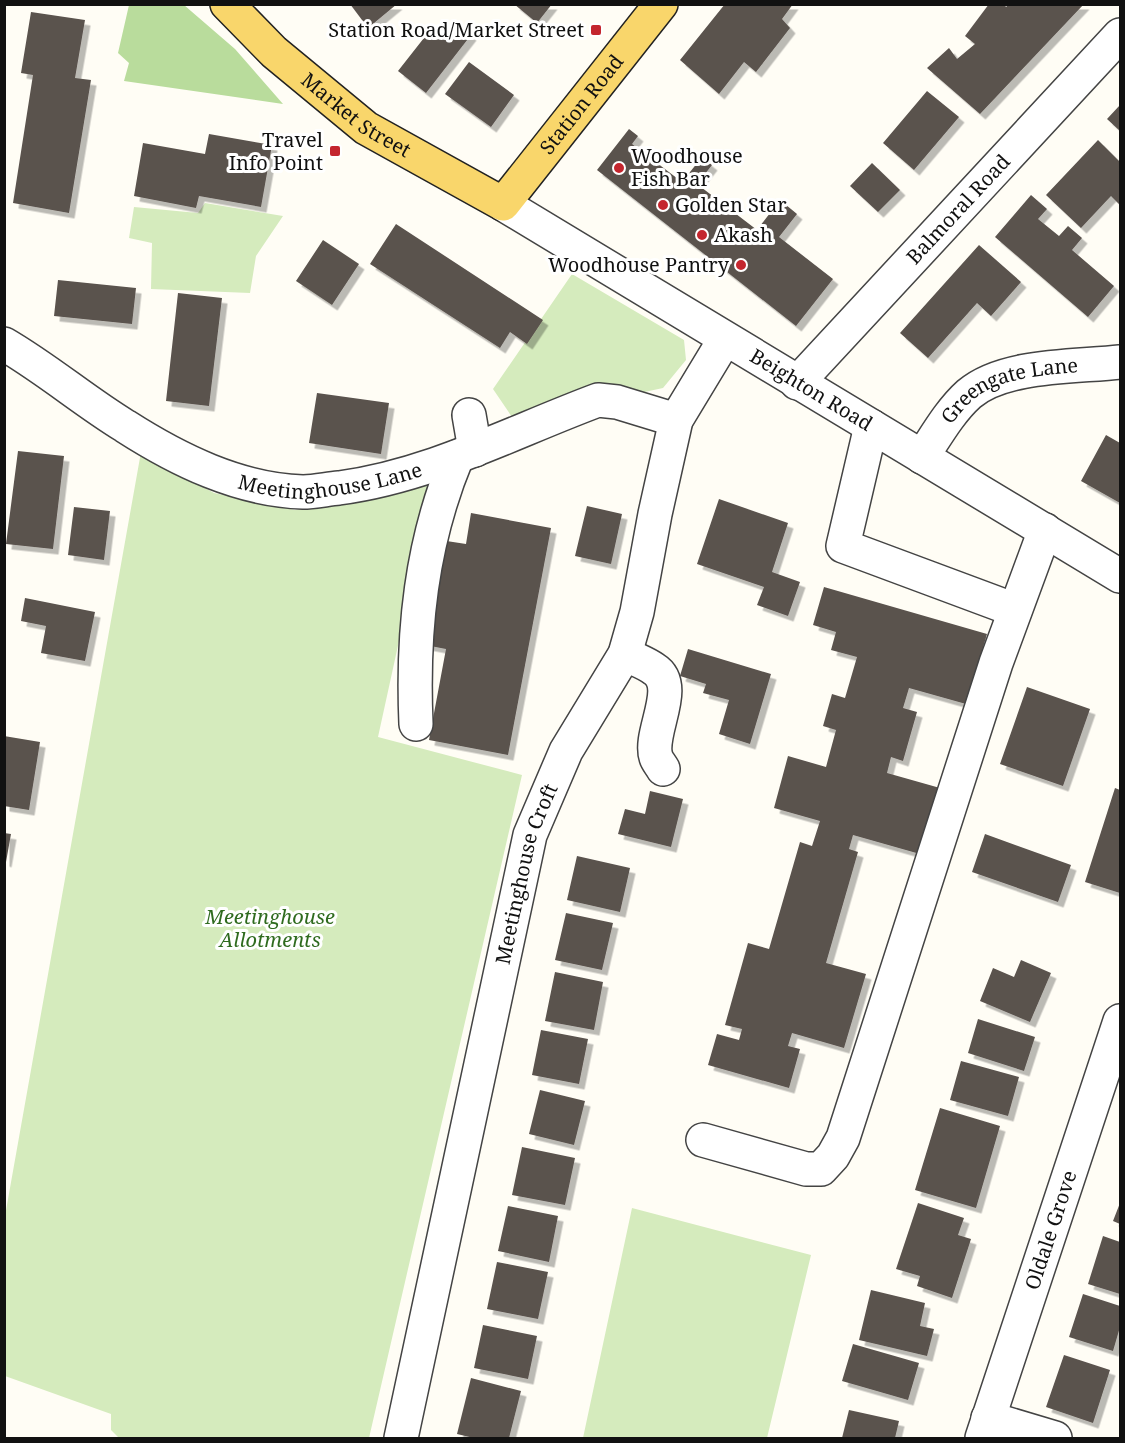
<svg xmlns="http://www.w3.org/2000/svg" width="1125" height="1443" font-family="'Noto Serif',serif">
<defs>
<filter id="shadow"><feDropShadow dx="5.5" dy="5.5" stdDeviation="0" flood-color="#0004"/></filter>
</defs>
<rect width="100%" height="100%" fill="#fffdf5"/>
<path fill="#d5ebbd" d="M 205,203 L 283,216 L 256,256 L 250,293 L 151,289 L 152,243 L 129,238 L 134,207 L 198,213 Z
M 572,274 L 684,340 L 686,360 L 663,388 L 514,420 L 493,389 Z
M 141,452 L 214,493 L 295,510 L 434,481 L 378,737 L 522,775 L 369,1438 L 119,1438 L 111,1430 L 111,1414 L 5,1376 L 5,1216 Z
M 632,1208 L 811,1255 L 767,1438 L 583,1438 Z"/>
<path fill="#b9dc9c" d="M 129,5 L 184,5 L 235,49 L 283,104 L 124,81 L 129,63 L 118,53 Z"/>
<path fill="#5a524d" filter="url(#shadow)" d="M 350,4 L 397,4 L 368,28 Z
M 514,4 L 552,4 L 537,23 Z
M 725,4 L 793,4 L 782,19 L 790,28 L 756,72 L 744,62 L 719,94 L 680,60 Z
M 989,4 L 1004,4 L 1006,7 L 1009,4 L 1084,4 L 980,114 L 927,68 L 949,48 L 957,59 L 975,44 L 965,36 Z
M 31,12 L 85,20 L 75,78 L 91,80 L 69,213 L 13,203 L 33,75 L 21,73 Z
M 455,23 L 471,35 L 426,93 L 398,71 L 431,29 L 442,38 Z
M 469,62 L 514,95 L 491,127 L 445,94 Z
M 927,91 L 959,117 L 914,170 L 883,143 Z
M 1120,105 L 1120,131 L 1107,119 Z
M 629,129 L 638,136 L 632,144 L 682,182 L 702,157 L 712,165 L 697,184 L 757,230 L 780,200 L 797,214 L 779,237 L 833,279 L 796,326 L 597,170 Z
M 209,134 L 272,145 L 261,207 L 199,196 L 196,208 L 134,196 L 143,143 L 205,154 Z
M 1098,140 L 1120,162 L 1120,205 L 1111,196 L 1081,228 L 1046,195 Z
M 872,163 L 900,190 L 878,212 L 850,186 Z
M 1031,195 L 1047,209 L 1038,219 L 1059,236 L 1068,226 L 1082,238 L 1072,250 L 1114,286 L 1088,317 L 995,237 Z
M 396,224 L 543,320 L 527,344 L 510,332 L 500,348 L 370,264 Z
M 323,240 L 359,264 L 332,305 L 296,281 Z
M 979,245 L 1021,282 L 991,316 L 977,303 L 928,358 L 900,333 Z
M 58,280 L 136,288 L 132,324 L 54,316 Z
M 178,293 L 222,298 L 209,406 L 166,401 Z
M 317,393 L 389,403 L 381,454 L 309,443 Z
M 1106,435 L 1120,443 L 1120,503 L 1081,481 Z
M 18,451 L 64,456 L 53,549 L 6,544 Z
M 719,499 L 788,523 L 772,572 L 800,582 L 788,616 L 757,605 L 764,587 L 697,564 Z
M 587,506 L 622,514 L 611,564 L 575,556 Z
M 74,507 L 110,511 L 104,560 L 68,555 Z
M 471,513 L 551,528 L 508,755 L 429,740 L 446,649 L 420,644 L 440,540 L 466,544 Z
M 824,587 L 987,634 L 966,704 L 909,688 L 903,708 L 917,712 L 903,761 L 891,757 L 887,773 L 940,788 L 920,854 L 853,835 L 849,849 L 858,852 L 826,963 L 866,974 L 844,1048 L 792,1033 L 788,1046 L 800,1049 L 789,1088 L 708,1065 L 717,1034 L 739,1040 L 742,1029 L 725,1025 L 748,943 L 769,949 L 800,842 L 812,846 L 820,821 L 774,808 L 788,756 L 826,767 L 836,730 L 823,726 L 832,694 L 845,698 L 857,657 L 831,650 L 836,632 L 813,625 Z
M 25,598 L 95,612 L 85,661 L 41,653 L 46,626 L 21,621 Z
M 688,649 L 771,674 L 750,744 L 719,734 L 729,700 L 703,693 L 706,684 L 680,676 Z
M 1027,687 L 1090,709 L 1063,786 L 1000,764 Z
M 4,736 L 40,742 L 29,810 L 4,806 Z
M 1115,788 L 1120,790 L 1120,893 L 1085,882 Z
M 650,791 L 683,799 L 671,847 L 618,834 L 625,809 L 645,814 Z
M 4,833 L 11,834 L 6,862 L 4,861 Z
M 985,834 L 1071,865 L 1058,902 L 972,872 Z
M 577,856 L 630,868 L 620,912 L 567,900 Z
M 566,913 L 613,923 L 602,970 L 555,960 Z
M 1021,960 L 1051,973 L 1030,1022 L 980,1001 L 993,968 L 1014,977 Z
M 555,972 L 603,982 L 594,1030 L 545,1021 Z
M 978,1019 L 1035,1037 L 1024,1071 L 968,1053 Z
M 541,1030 L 588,1039 L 579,1084 L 532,1075 Z
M 961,1061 L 1019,1077 L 1008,1116 L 950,1100 Z
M 540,1090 L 585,1101 L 574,1145 L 529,1134 Z
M 940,1108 L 1000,1126 L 976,1208 L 915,1190 Z
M 522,1147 L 575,1158 L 565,1205 L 512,1195 Z
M 918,1203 L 964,1218 L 958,1235 L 971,1239 L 952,1298 L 917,1286 L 920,1276 L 896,1269 Z
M 1120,1203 L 1120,1224 L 1113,1221 Z
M 508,1206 L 558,1216 L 549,1262 L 498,1251 Z
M 1103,1236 L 1120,1242 L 1120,1294 L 1088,1284 Z
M 497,1262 L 548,1272 L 538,1319 L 487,1309 Z
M 871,1290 L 925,1303 L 920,1326 L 934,1329 L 927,1356 L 859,1340 Z
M 1083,1294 L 1120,1306 L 1120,1327 L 1113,1351 L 1069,1337 Z
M 483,1325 L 537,1336 L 528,1379 L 474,1368 Z
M 853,1344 L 919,1363 L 908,1400 L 842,1381 Z
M 1064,1355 L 1110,1370 L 1093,1423 L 1046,1407 Z
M 471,1378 L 521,1391 L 509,1438 L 474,1438 L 457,1434 Z
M 849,1410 L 899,1421 L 895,1438 L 842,1438 Z"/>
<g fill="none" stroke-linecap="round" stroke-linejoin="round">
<g stroke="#444" stroke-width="36">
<g id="minor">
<path id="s1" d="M 503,204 L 1120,576"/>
<path id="s2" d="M 4,344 C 47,369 84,401 125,426 C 178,460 239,490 303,492 C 315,492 327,489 339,488 C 430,476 512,432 598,400 L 617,402 L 676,420"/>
<path id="s3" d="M 797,383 L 1120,35"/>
<path d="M 469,415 L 475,450"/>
<path d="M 871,426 L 843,546 L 1015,610"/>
<path id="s4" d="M 922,457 C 936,436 950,411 969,394 C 1004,364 1076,367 1120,362"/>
<path d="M 625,654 C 634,659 646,663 654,669 C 681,686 648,733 656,757 C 657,761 661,765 663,769"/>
<path d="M 416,724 C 412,632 421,543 457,457"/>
<path d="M 703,1140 L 806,1169 L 821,1169 L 833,1156 L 843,1138 L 996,663 L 1045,530"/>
<path d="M 988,1418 L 1055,1438"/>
<path id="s5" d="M 401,1438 L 530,835 L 566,751 L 625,654 L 637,612 L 655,514 L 676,420 L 725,339"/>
<path id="s6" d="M 982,1438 L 1120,1021"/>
</g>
</g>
<g stroke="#222" stroke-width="36">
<g id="major">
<path id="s7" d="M 227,4 L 274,52 L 366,128 L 503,204 L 661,4"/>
</g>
</g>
<use href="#minor" stroke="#fff" stroke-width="33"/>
<use href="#major" stroke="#f9d66b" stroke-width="33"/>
</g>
<g fill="#c4262e" stroke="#fff" stroke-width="2">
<rect x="590" y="24" width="12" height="12" rx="3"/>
<rect x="329" y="145" width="12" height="12" rx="3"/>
<circle cx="619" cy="168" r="6"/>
<circle cx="663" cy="205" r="6"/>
<circle cx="702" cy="235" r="6"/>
<circle cx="741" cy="265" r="6"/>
</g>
<g text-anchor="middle" stroke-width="6" stroke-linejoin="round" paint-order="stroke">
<g font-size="20" fill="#111" stroke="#fff" text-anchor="end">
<text x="584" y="37">Station Road/Market Street</text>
<text x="323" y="147">Travel<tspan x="323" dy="23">Info Point</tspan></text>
<text x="631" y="163" text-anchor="start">Woodhouse<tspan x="631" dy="23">Fish Bar</tspan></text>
<text x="675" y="212" text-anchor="start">Golden Star</text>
<text x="714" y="242" text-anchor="start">Akash</text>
<text x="729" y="272">Woodhouse Pantry</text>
</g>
<g font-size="20" fill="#111" stroke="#fff">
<text dy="7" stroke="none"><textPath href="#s7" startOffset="470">Station Road</textPath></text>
<text dy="7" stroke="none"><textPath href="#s7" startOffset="171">Market Street</textPath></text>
<text dy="7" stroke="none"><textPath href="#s3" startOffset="237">Balmoral Road</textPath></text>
<text dy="7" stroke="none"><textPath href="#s1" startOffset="360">Beighton Road</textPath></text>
<text dy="7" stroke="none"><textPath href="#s4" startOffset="118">Greengate Lane</textPath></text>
<text dy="7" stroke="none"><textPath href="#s2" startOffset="366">Meetinghouse Lane</textPath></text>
<text dy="7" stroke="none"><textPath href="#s5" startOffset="578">Meetinghouse Croft</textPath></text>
<text dy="7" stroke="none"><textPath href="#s6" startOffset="219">Oldale Grove</textPath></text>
</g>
<g font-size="20" font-style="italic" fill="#2f6b1f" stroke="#fff">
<text x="270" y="924">Meetinghouse<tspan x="270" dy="23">Allotments</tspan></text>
</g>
</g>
<rect width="1125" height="1443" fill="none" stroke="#111111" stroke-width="12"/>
</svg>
